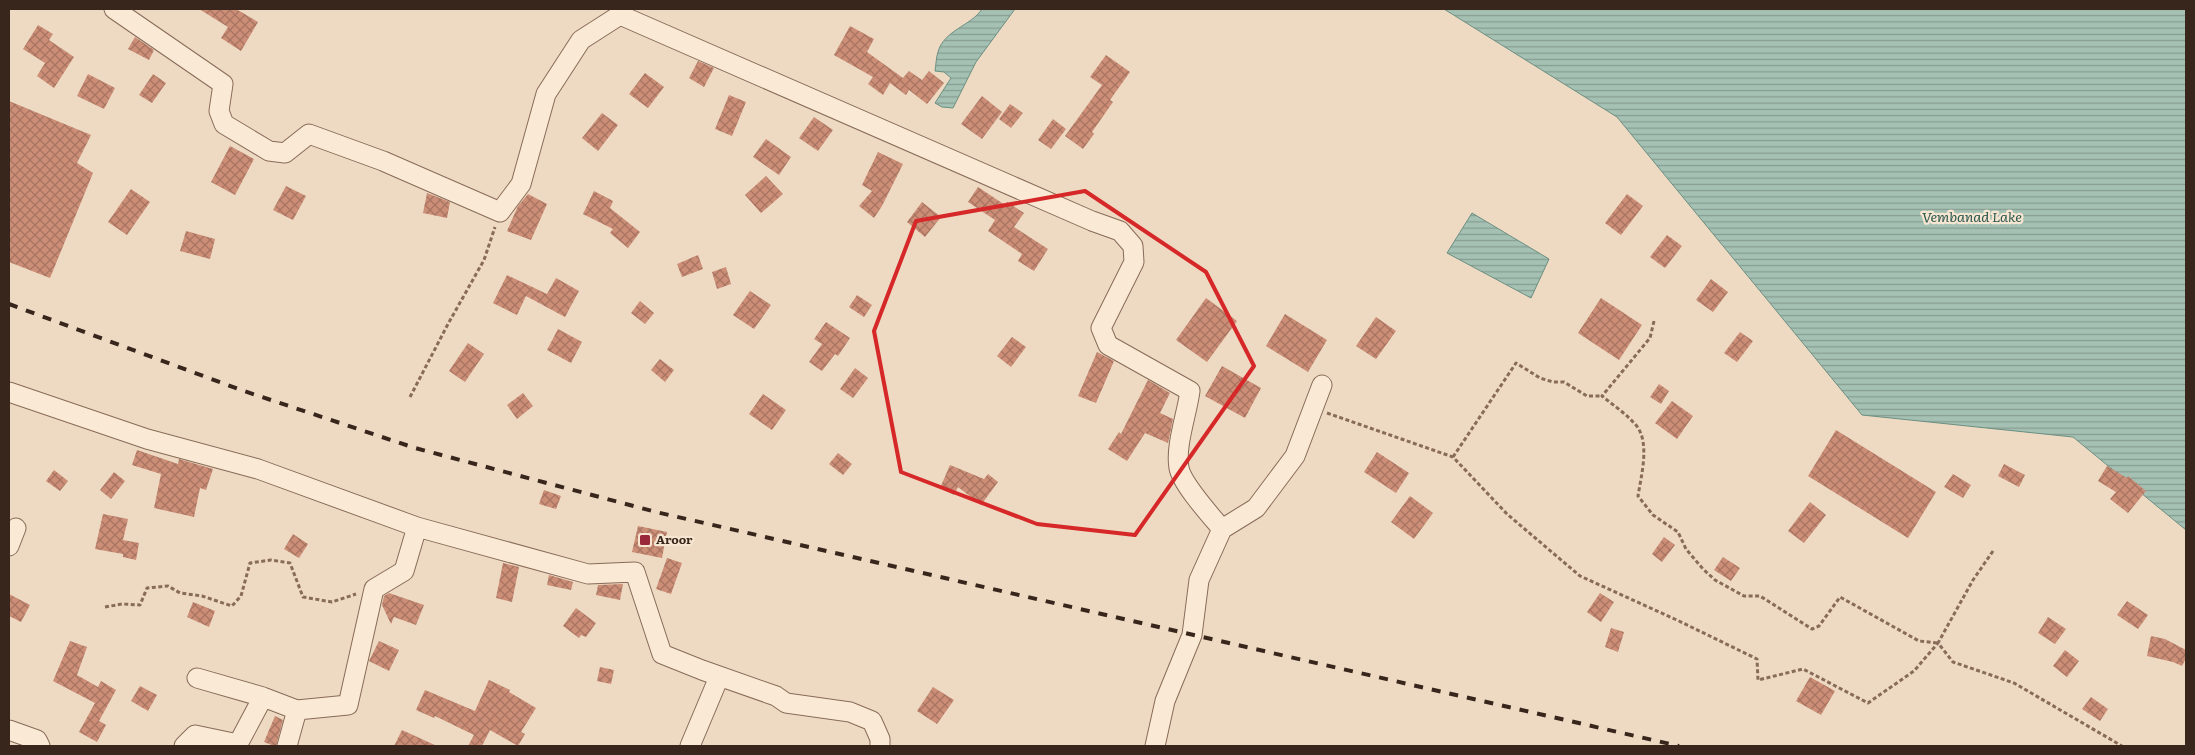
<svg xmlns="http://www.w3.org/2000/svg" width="2195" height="755" font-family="Literata,serif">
<defs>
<pattern id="water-rules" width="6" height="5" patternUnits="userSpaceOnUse" patternTransform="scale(1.25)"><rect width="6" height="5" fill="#a4c1b4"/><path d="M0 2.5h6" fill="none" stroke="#879d92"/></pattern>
<pattern id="building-cross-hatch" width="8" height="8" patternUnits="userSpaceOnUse" patternTransform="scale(1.25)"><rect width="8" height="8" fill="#cd8e77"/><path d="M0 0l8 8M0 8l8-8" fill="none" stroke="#a77461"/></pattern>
</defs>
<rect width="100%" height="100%" fill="#eedac2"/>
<path fill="url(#water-rules)" stroke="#6b8f81" d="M 982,9 L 1015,9 L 976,62 L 953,108 L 942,107 L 935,103 L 951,78 L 944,72 L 935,71 C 936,65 936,58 938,52 C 944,30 971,26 982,9 Z
M 1444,9 L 2186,9 L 2186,530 L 2073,437 L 1862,415 L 1617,117 Z
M 1472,213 L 1549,259 L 1531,298 L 1447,253 Z"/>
<path fill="url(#building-cross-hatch)" d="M 199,9 L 236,9 L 258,22 L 241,51 L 221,38 L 228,27 Z
M 38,25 L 53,34 L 49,40 L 74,57 L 54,88 L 37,76 L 45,63 L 23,49 Z
M 850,26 L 874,39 L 867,52 L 903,78 L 909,71 L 922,80 L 929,71 L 944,83 L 927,104 L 909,90 L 906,95 L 890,83 L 883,95 L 868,84 L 873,77 L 834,55 Z
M 135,37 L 154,50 L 149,60 L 128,49 Z
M 1106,55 L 1130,72 L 1110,100 L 1113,102 L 1092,132 L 1094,134 L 1083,149 L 1065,136 L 1102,85 L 1090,77 Z
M 698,61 L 714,68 L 704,87 L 689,78 Z
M 645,73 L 664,87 L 648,108 L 629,94 Z
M 88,74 L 115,88 L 104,109 L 77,96 Z
M 153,74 L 166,83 L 152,103 L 139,95 Z
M 729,95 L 746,102 L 732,136 L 715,129 Z
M 982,96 L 1002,112 L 982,139 L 961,124 Z
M 9,101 L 91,135 L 77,163 L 93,173 L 50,278 L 9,262 Z
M 1010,104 L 1023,113 L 1011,128 L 999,119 Z
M 602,113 L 618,125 L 598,151 L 582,138 Z
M 814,117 L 833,130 L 818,151 L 799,138 Z
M 1053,119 L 1066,129 L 1051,149 L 1038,140 Z
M 766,139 L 791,157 L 779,175 L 753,157 Z
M 230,146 L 254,159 L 235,195 L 211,182 Z
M 878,152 L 903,164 L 882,206 L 874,218 L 859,206 L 872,191 L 862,185 Z
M 766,176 L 783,194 L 761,213 L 745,195 Z
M 286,186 L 306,196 L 293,220 L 273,210 Z
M 978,187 L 1005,205 L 1007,202 L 1024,213 L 1014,227 L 1048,249 L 1034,271 L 1018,261 L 1022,254 L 988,231 L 995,220 L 968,202 Z
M 131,189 L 150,202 L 127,235 L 108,222 Z
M 594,191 L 613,201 L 610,208 L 640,232 L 628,248 L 610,233 L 613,229 L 583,214 Z
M 427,193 L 450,202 L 447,218 L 423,213 Z
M 528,194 L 547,204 L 531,240 L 507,231 L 518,206 Z
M 1627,194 L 1643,206 L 1621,235 L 1605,223 Z
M 922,202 L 941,217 L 925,237 L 907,222 Z
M 186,231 L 215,239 L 210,259 L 180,251 Z
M 1667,235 L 1682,246 L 1665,268 L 1650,257 Z
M 698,255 L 703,269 L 682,277 L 677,264 Z
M 726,267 L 731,284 L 717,289 L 712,272 Z
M 507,275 L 547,294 L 556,278 L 579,291 L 565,317 L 526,296 L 517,315 L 493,303 Z
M 1711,279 L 1728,292 L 1713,312 L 1696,300 Z
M 750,291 L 771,305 L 754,329 L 733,315 Z
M 857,295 L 872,305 L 864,317 L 849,307 Z
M 1206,298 L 1237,321 L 1207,362 L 1176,340 Z
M 1601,298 L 1642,325 L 1619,360 L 1578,333 Z
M 640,301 L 654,313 L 645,324 L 631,313 Z
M 1285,314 L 1327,340 L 1308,372 L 1266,346 Z
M 1376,317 L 1396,331 L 1376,359 L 1356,346 Z
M 826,322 L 850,338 L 838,356 L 835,354 L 822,371 L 809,362 L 822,344 L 814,339 Z
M 558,329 L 582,342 L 571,363 L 547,350 Z
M 1740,332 L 1753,341 L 1737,362 L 1724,353 Z
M 1012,337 L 1026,347 L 1011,367 L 997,356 Z
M 468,343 L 484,354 L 465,382 L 449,371 Z
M 1097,352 L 1114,361 L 1096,403 L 1078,396 Z
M 660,359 L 674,370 L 665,382 L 651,370 Z
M 1222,366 L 1261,388 L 1245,418 L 1205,396 Z
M 855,368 L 868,378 L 853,398 L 840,389 Z
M 1148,380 L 1170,393 L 1160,413 L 1173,419 L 1168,443 L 1145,433 L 1127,461 L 1108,449 L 1119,432 L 1121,434 Z
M 1659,384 L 1669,391 L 1661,404 L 1650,397 Z
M 523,393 L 533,406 L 517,419 L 507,405 Z
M 763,394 L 786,410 L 772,430 L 749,414 Z
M 1672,401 L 1693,416 L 1677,439 L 1655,423 Z
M 1836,430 L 1936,492 L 1908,538 L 1808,476 Z
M 137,450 L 178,464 L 179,459 L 213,469 L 206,490 L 200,488 L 194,517 L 154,508 L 161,474 L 132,465 Z
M 1377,452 L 1409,473 L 1396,493 L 1364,472 Z
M 838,453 L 852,464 L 843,475 L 829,464 Z
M 2004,464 L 2025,475 L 2019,487 L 1998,476 Z
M 950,465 L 984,479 L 988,474 L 998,482 L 981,505 L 958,487 L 954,495 L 940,488 Z
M 2107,466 L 2127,478 L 2128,476 L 2146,491 L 2128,513 L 2110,499 L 2116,492 L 2098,481 Z
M 54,470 L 68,481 L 60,491 L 46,481 Z
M 114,472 L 125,481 L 111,499 L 100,490 Z
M 1953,474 L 1971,485 L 1963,498 L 1944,487 Z
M 544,490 L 561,496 L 556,509 L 539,504 Z
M 1410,496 L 1433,513 L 1414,539 L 1391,522 Z
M 1810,502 L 1826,515 L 1804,543 L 1788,531 Z
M 103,514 L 128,519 L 123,540 L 139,543 L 136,560 L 123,557 L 123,554 L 95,549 Z
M 638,526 L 667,532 L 662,558 L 632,552 Z
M 293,534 L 308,544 L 299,558 L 284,549 Z
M 1664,537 L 1675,545 L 1662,562 L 1652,554 Z
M 1723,557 L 1740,568 L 1731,581 L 1714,570 Z
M 667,558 L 682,563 L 671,594 L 656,589 Z
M 503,563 L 519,567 L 512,602 L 496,598 Z
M 549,575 L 573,582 L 571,590 L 547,585 Z
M 623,584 L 620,600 L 596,595 L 598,585 Z
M 389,593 L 424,605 L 416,625 L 394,617 L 391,624 L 382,605 L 384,596 Z
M 1600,593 L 1614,602 L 1601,622 L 1587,612 Z
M 9,594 L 30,605 L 21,622 L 9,616 Z
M 2127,601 L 2148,615 L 2138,629 L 2117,615 Z
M 193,602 L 215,611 L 209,627 L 187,617 Z
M 576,608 L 596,623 L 586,637 L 581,635 L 579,638 L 563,626 Z
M 2048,617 L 2066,629 L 2055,644 L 2038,633 Z
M 1611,628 L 1624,632 L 1618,652 L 1605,647 Z
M 2151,636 L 2165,639 L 2186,650 L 2186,658 L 2182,666 L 2173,662 L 2147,656 Z
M 70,641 L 87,647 L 77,675 L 98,687 L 101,681 L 116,690 L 99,721 L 106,725 L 97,742 L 79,732 L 95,703 L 53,681 Z
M 379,641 L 399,650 L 389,671 L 369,661 Z
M 2065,650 L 2079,661 L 2067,677 L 2053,666 Z
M 600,667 L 614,670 L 611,684 L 597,681 Z
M 1810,677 L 1835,691 L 1821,715 L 1796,701 Z
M 489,680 L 510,690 L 509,692 L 536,708 L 521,732 L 525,734 L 518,746 L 490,730 L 482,746 L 468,746 L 474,735 L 435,716 L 434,718 L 416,710 L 425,690 L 475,711 Z
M 140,686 L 157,695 L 148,711 L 131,701 Z
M 933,687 L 954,700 L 937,724 L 917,711 Z
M 2091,697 L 2108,709 L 2100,721 L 2082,709 Z
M 275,716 L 283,720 L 276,746 L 274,746 L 264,742 Z
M 402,730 L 437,746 L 394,746 Z"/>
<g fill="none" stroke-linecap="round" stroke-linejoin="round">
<g stroke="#886b59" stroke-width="21">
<path id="minor" d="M 114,9 L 223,84 L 219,111 L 224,124 L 269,151 L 285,153 L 309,134 L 383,161 L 500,212 L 521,184 L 546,94 L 581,40 L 620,15 L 1092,221 L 1120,231 L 1133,246 L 1134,262 L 1101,328 L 1108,345 L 1190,391 C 1187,414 1175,446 1179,468 C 1182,484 1211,516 1222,529
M 9,392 L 147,439 L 258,469 L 417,527 L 588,574 L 635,572 L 662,654 L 702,670 L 776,696 L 786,703 L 850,712 L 872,721 L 880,739 L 880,746
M 9,546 L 16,528
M 197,678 L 263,697
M 9,730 L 37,740 L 40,746
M 184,746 L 195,735 L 238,744 L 263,697 L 297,710
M 287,746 L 297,710 L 348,705 L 374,589 L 404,571 L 417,527
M 690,746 L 719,677
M 1155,746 L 1165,701 L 1192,635 L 1199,580 L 1222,529 L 1256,508 L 1295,456 L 1322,385"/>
</g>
<path stroke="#886b59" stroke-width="3" stroke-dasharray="4 2.5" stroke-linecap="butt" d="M 1654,321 L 1650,338 L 1602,396 C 1613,405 1625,413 1635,424 C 1651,441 1641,476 1638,496 L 1653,515 L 1678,532 L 1686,549 L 1703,569 L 1715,580 L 1744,596 L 1760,596 L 1812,629 L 1819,626 L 1840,597 L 1919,641 L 1938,643
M 410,397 L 448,324 L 484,260 L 495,227
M 1327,413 L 1453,457 L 1507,514 L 1580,576 L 1679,621 L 1757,659 L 1758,680 L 1803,669 L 1868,703 L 1914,671 L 1938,643
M 1453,457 L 1516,363 L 1540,378 L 1553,382 L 1564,382 L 1587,396 L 1602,396
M 1993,551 L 1973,580 L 1938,643 L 1953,662 L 2014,683 L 2122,746
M 105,607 L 122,604 L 140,605 L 147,588 L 168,586 L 180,593 L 202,596 L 232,606 L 241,596 L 250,563 L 271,560 L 290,563 L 303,597 L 332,602 L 356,594"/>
<use href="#minor" stroke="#f9e9d5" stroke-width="19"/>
<path stroke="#38261d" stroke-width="4" stroke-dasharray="9 9" stroke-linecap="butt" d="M 9,304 L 241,390 L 415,448 L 656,512 L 1679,746"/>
</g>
<path fill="none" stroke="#d62828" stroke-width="4" stroke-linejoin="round" d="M 1085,191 L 1206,272 L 1254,366 L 1135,535 L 1037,524 L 901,472 L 874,331 L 916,221 Z"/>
<rect fill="#98283a" stroke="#f6e6d1" stroke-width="2" x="639" y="534" width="12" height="12" rx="2.5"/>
<g text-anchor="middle" stroke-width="4.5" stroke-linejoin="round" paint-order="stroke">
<g font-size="12" font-weight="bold" fill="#38261d" stroke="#f6e6d1" text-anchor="start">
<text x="656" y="544">Aroor</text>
</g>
<g font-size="14" font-style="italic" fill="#2c584e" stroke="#f6e6d1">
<text x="1972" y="222">Vembanad Lake</text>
</g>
</g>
<rect width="2195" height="755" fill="none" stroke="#38261d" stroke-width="20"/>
</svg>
